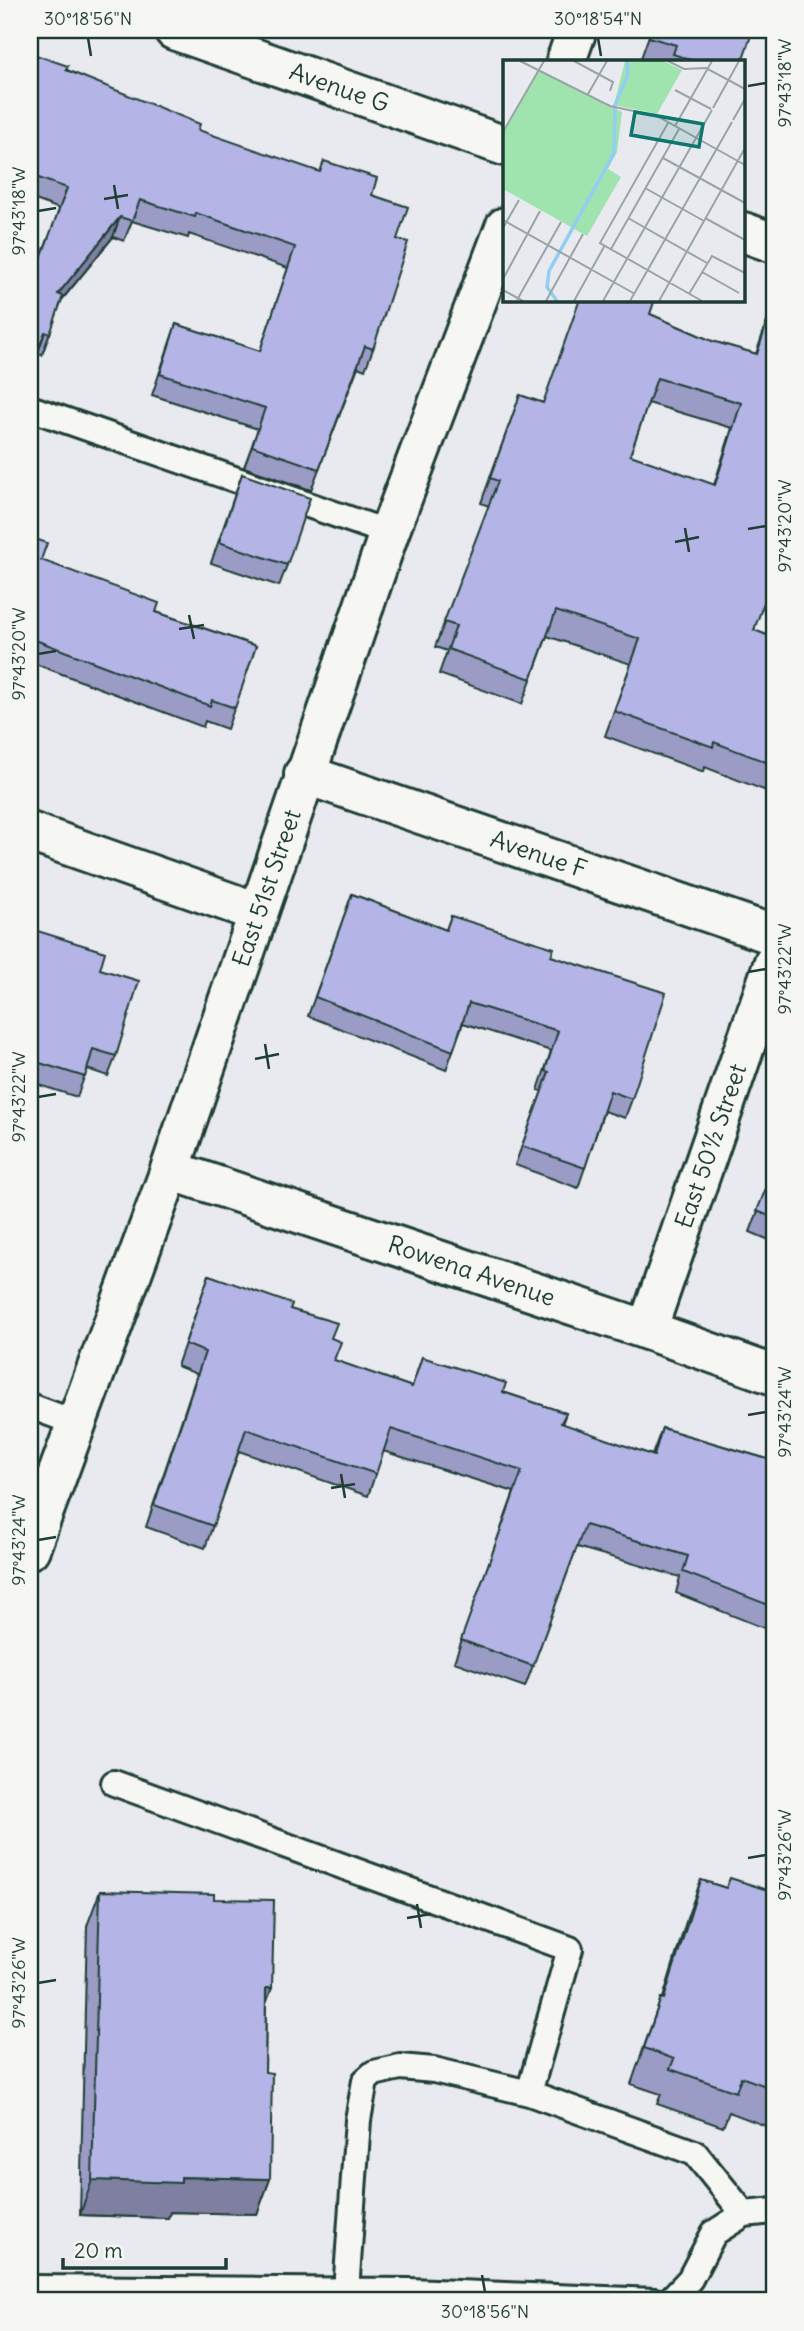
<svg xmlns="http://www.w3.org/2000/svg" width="804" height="2331" font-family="Delius,sans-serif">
<rect width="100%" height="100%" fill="#e9e9f0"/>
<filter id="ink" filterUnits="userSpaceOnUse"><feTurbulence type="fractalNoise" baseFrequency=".0143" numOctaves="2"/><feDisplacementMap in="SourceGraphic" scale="14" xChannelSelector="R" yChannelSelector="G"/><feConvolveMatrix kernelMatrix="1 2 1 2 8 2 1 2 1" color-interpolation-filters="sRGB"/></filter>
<g filter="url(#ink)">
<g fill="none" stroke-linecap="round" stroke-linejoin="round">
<g stroke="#1f3d34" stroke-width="30">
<path id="lane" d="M 30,408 L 389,533
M 30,1406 L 76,1423
M 114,1783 L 570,1949 L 529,2093 L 695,2153 L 744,2214
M 30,2288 L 410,2291 L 655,2301
M 346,2291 L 358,2120 L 365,2081 L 374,2073 L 400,2067 L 434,2070 L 529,2093
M 669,2301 L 690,2279 L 714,2233 L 744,2214 L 774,2211"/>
</g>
<g stroke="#1f3d34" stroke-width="44">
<g id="street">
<path id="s1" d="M 174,30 L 505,146"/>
<path d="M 743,232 L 774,243"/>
<path id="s2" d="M 304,774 L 774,935"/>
<path d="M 30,832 L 257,912"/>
<path id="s3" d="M 170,1170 L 647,1330 L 774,1375"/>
<path d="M 647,1330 L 774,962"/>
</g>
</g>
<g stroke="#1f3d34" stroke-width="44">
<g id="secondary">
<path d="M 566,61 L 577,30"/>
<path id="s4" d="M 30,1549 L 170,1170 L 389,533 L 505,227"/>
</g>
</g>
<use href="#lane" stroke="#f6f6f2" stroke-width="24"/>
<use href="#street" stroke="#f6f6f2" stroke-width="38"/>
<use href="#secondary" stroke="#f6f6f2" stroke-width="38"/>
</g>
<path fill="#9b9cc6" stroke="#1f3d34" stroke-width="2" fill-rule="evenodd" d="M 651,30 L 742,61 L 640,61 Z
M 30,53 L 198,130 L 372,195 L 397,239 L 373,349 L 365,370 L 358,367 L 311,490 L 244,467 L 258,429 L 152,395 L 176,324 L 260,351 L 288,268 L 189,234 L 188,238 L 132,221 L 124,241 L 113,237 L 61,301 L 42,355 L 38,353 L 30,371 L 30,281 L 32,282 L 60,209 L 30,198 Z
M 773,304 L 754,630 L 774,638 L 774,794 L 705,767 L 704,772 L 605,736 L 631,664 L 547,636 L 522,704 L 439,674 L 447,651 L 435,647 L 489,506 L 481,503 L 520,395 L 543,403 L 650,314 L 712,341 L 756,354 ZM 648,403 L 732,428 L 714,485 L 630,455 Z
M 242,474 L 287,565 L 279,586 L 211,563 Z
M 30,537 L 41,560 L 156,612 L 256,646 L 227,729 L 205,721 L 203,727 L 30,662 Z
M 352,894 L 446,930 L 451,916 L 551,956 L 632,1099 L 625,1118 L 604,1111 L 578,1188 L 515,1165 L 542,1091 L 538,1090 L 551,1051 L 463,1023 L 446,1070 L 308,1016 Z
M 30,921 L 34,930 L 100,969 L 116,1056 L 108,1076 L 87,1069 L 77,1097 L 30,1082 Z
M 774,1168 L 774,1242 L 750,1232 Z
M 209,1275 L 290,1309 L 331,1338 L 334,1360 L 412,1387 L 422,1357 L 503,1392 L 566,1413 L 562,1424 L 652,1455 L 662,1428 L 774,1461 L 774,1632 L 676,1593 L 680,1577 L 577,1547 L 525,1687 L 454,1662 L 514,1492 L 383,1451 L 368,1496 L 239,1451 L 205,1548 L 146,1527 L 197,1374 L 177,1366 Z
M 701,1880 L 726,1888 L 774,1892 L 774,2129 L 729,2112 L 723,2127 L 657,2104 L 661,2094 L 631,2084 L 661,1998 L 663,1998 L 688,1915 Z
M 100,1891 L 214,1899 L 266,2004 L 265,2072 L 270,2179 L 257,2214 L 170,2212 L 168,2218 L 80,2215 L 87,1926 Z"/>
<path fill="#7e7fa1" stroke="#1f3d34" stroke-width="2" d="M 120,217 L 113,237 L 50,314 L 58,294 Z
M 45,332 L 38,353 L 30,371 L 30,368 Z
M 266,1988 L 272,1988 L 259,2023 Z
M 181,2177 L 270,2179 L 257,2214 L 170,2212 L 168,2218 L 80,2215 L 92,2180 Z"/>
<path fill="#b4b5e6" stroke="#1f3d34" stroke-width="2" fill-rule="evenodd" d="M 652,30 L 753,30 L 742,61 L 693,61 L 673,54 L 676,45 L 649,37 Z
M 30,53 L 68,66 L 66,70 L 200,124 L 198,130 L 320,172 L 324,161 L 377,178 L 372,195 L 408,207 L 397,239 L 408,242 L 373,349 L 365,346 L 319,469 L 252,446 L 265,408 L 160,374 L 176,324 L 260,351 L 295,247 L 196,213 L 195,217 L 140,200 L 132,221 L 120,217 L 58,294 L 63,296 L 50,334 L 45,332 L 30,368 L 30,281 L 32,282 L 67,188 L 30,175 Z
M 580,299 L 655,299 L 650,314 L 712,341 L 757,354 L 773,304 L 774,304 L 774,575 L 754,630 L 774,638 L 774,765 L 714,742 L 713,747 L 614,711 L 640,639 L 556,611 L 531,679 L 448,649 L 456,626 L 444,622 L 498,481 L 490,478 L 520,395 L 543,403 ZM 657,378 L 741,403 L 715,485 L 630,455 Z
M 242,474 L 310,498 L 287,565 L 219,542 Z
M 30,537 L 47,543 L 41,560 L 159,603 L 156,612 L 256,646 L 235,708 L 212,700 L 210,706 L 30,638 Z
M 352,894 L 446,930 L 451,916 L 554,948 L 551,956 L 666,993 L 632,1099 L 610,1091 L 585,1168 L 522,1146 L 549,1072 L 545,1071 L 558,1031 L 469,1003 L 453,1051 L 315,997 Z
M 30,921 L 37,924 L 34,930 L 105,952 L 100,969 L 139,981 L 116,1056 L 93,1049 L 85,1077 L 30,1060 Z
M 774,1168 L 774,1218 L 757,1211 Z
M 209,1275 L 292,1304 L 290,1309 L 337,1323 L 331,1338 L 341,1342 L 334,1360 L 412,1387 L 422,1357 L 506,1383 L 503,1392 L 566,1413 L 561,1423 L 654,1456 L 662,1428 L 774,1461 L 774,1607 L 683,1572 L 688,1556 L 585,1525 L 533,1666 L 461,1640 L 522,1471 L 391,1429 L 376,1474 L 246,1429 L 213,1526 L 154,1505 L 205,1352 L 185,1344 Z
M 730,1878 L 774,1892 L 774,2089 L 741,2077 L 736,2092 L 670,2069 L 674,2059 L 644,2048 L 661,1998 L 664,1999 L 701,1880 L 726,1888 Z
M 100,1891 L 214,1894 L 214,1899 L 274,1900 L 272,1988 L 266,1988 L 265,2072 L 272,2073 L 270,2179 L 181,2177 L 181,2183 L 92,2180 Z"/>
</g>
<path fill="none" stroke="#1f3d34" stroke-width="2.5" d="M 88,38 L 91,56M 598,38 L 601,56M 748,86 L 766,83M 114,185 L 118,209M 104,199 L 128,195M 38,211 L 56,208M 685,528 L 689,552M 748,529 L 766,526M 675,542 L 699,537M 189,615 L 194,639M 179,629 L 204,625M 38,654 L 56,651M 748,972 L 766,969M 265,1044 L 269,1069M 255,1059 L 279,1054M 38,1097 L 56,1094M 748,1415 L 766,1412M 341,1474 L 345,1498M 331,1488 L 355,1484M 38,1540 L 56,1537M 748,1858 L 766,1855M 417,1904 L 421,1928M 407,1918 L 431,1914M 38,1983 L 56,1980M 482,2275 L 485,2292"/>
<g text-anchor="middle" stroke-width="6" stroke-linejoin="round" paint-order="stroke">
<g font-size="24" fill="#1f3d34" stroke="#f6f6f2">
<text dy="8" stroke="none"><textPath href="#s1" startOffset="175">Avenue G</textPath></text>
<text dy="8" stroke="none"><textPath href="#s2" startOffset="248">Avenue F</textPath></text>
<text dy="8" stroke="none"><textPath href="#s4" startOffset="702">East 51st Street</textPath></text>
<text transform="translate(711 1146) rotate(-71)" y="8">East 50½ Street</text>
<text dy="8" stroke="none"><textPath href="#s3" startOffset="318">Rowena Avenue</textPath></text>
</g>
</g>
<g transform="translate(503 60)">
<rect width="242" height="242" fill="#e9e9f0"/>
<path d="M 122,1 L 160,1 L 179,10 L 154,54 L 111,45 ZM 36,10 L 119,52 L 114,92 L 105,109 L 118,117 L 84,176 L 71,169 L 58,191 L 68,167 L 0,129 L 0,72 Z" fill="#9fe3ae"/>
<path fill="none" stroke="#92cef2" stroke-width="3.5" d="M 54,241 L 44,227 L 46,211 L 111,93 L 112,45 L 125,15 L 124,1"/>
<path fill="none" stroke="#98a4a5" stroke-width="2" d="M 17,1 L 107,46 L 154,56 L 242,105M 71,1 L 110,22 L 107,31M 165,1 L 181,9 L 203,8 L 242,29M 172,30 L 208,49M 85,34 L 104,1M 210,48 L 236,1M 230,60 L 242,39M 165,63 L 97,183 L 199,241M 172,66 L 209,1M 0,72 L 41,1M 160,98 L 242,143M 142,128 L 201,161M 125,158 L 204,203M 202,158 L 242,180M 0,160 L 132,234M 0,168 L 16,140M 108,189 L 176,69M 199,212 L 236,233M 0,219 L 37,151M 0,230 L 20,241M 186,234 L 209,196 L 242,213M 14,240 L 58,162M 43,241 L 80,174M 71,241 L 102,185M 100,241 L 209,50M 127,241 L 229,62M 156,241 L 242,88"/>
<path fill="#0f766e" fill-opacity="0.15" stroke="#0f766e" stroke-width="3.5" d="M 132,52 L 200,64 L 196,87 L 128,75 Z"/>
<rect width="242" height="242" fill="none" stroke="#1f3d34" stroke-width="3.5"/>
</g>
<rect width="804" height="2331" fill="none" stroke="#f6f6f2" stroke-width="77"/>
<path d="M63 2258v10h163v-10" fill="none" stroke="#1f3d34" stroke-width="3.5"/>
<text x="74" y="2258" font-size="21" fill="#1f3d34" stroke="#f6f6f2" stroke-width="5" paint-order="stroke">20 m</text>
<rect x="38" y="38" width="728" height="2254" fill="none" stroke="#1f3d34" stroke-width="2.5"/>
<g font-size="18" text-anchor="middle" fill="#1f3d34">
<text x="88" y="25">30°18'56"N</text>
<text x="598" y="25">30°18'54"N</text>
<text transform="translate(785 83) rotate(-90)" y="6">97°43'18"W</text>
<text transform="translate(19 211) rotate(-90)" y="6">97°43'18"W</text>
<text transform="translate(785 526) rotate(-90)" y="6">97°43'20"W</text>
<text transform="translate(19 654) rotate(-90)" y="6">97°43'20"W</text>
<text transform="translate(785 969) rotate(-90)" y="6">97°43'22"W</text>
<text transform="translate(19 1097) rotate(-90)" y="6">97°43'22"W</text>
<text transform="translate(785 1412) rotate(-90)" y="6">97°43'24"W</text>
<text transform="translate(19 1540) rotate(-90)" y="6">97°43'24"W</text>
<text transform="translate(785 1855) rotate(-90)" y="6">97°43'26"W</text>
<text transform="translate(19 1983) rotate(-90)" y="6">97°43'26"W</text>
<text x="485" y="2318">30°18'56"N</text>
</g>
</svg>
